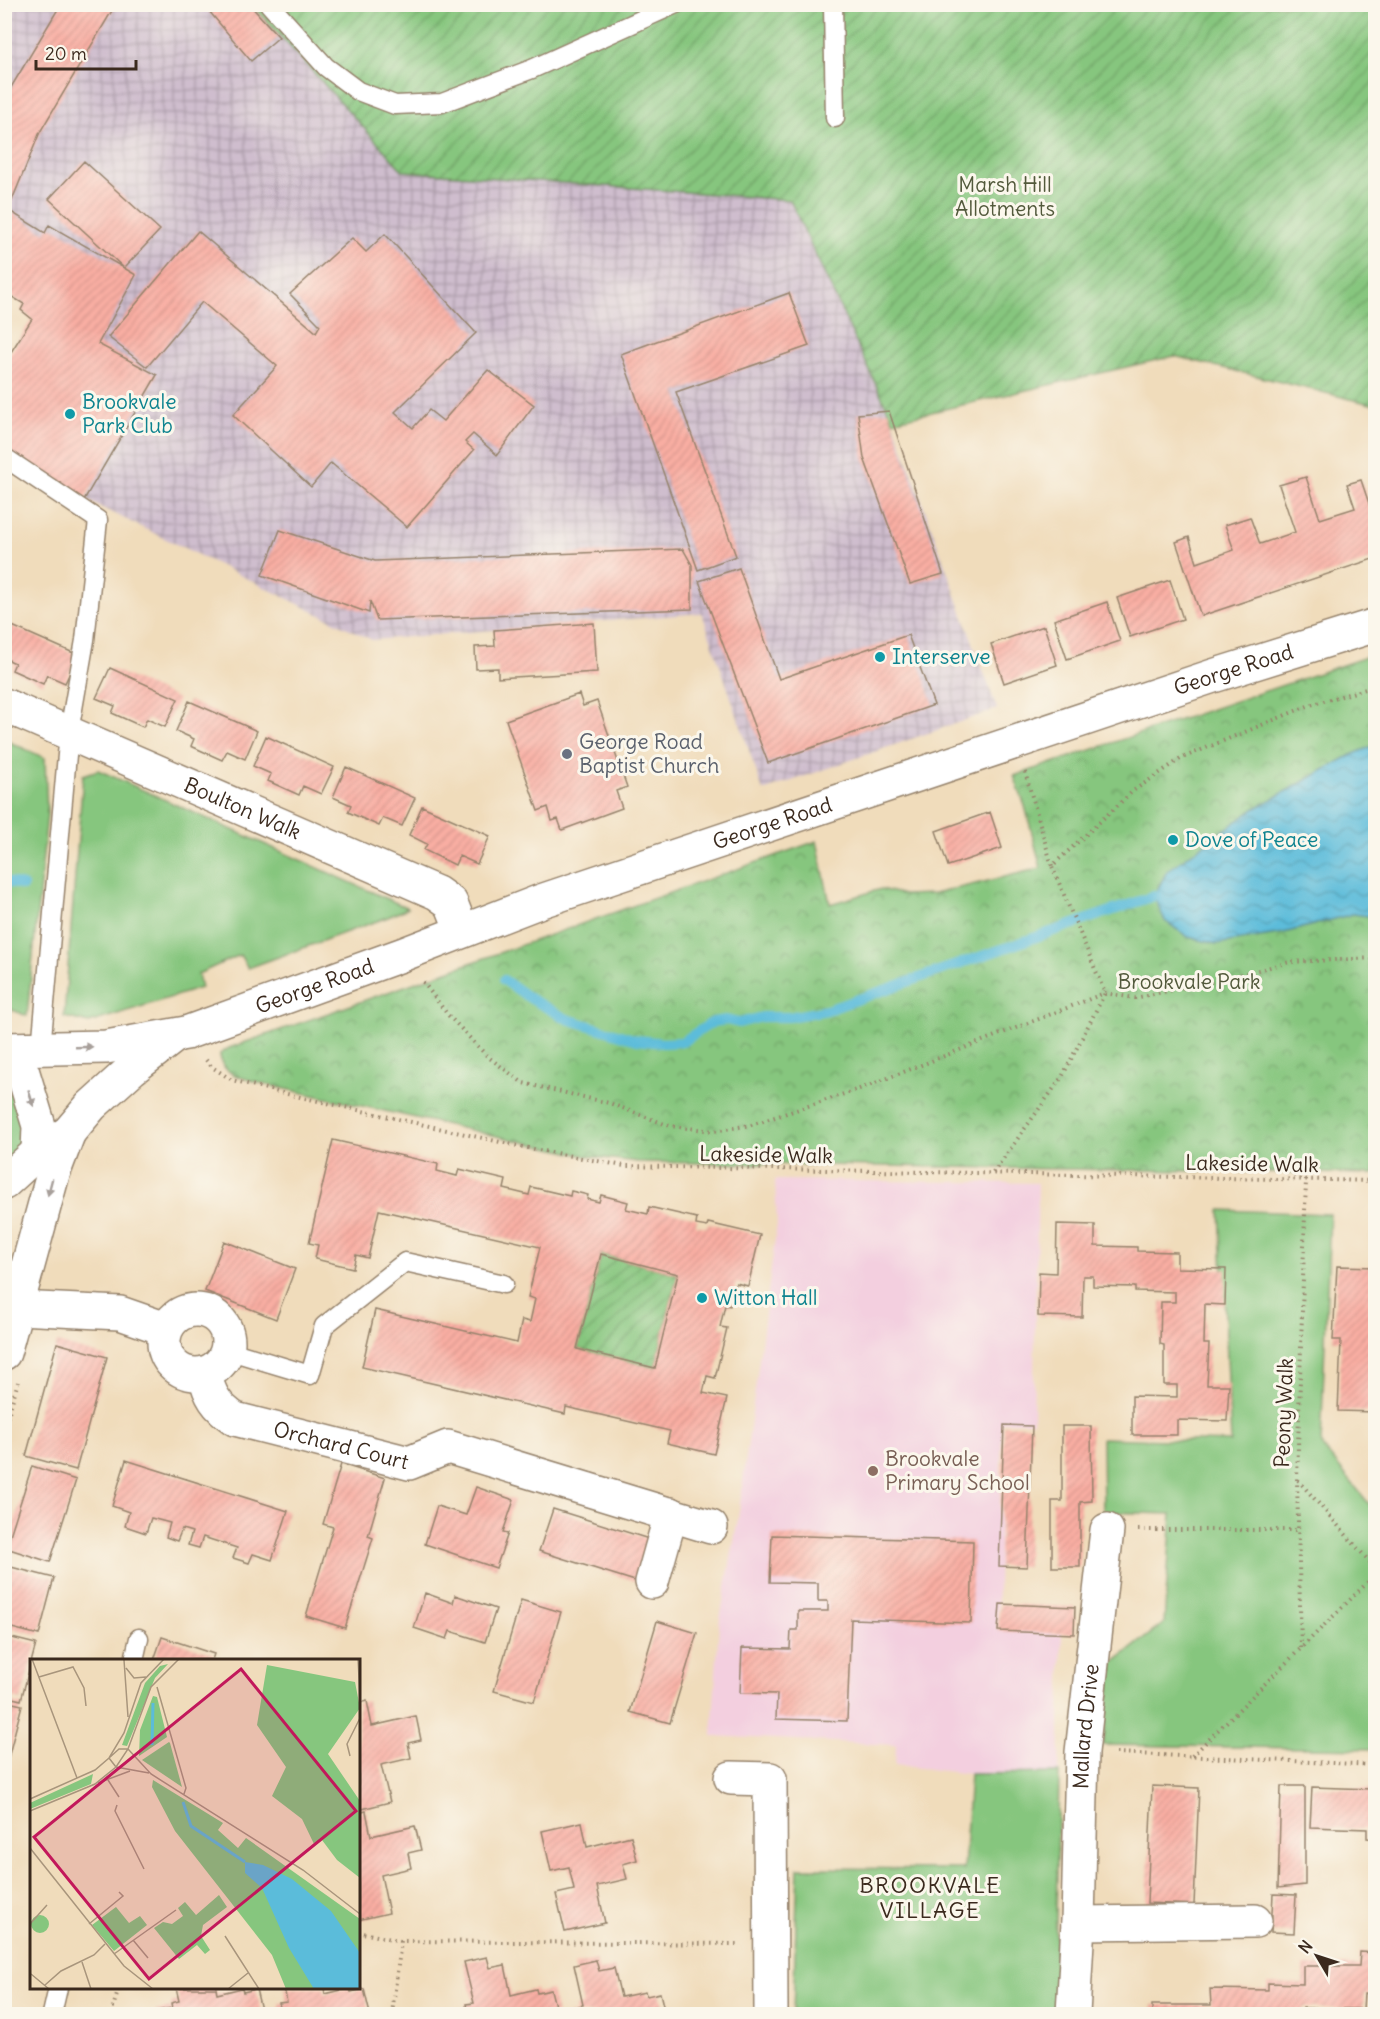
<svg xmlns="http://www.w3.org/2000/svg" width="1380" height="2019" font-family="Delius,sans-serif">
<defs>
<pattern id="industrial-grid" width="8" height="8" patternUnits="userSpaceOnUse" patternTransform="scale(1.5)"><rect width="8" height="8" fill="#cfbdce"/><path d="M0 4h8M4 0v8" fill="none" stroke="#a99aa7"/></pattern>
<pattern id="park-crowns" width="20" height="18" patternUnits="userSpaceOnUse" patternTransform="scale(1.5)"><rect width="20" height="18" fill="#86c67e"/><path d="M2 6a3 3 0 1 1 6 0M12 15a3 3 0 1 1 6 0" fill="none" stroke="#6fa167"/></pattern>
<pattern id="garden-furrows" width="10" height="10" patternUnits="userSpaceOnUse" patternTransform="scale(1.5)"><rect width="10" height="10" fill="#86c67e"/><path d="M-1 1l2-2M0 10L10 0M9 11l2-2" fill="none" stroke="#6fa167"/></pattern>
<pattern id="water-waves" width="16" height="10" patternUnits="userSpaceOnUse" patternTransform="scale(1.5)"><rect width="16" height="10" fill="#5bbcda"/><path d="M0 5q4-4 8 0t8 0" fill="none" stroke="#4c99b0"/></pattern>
<pattern id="building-hatch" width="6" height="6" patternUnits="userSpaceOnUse" patternTransform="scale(1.5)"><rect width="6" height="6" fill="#f9aea3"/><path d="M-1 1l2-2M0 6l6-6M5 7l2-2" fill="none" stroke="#d6968c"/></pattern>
</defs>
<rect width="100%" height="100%" fill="#fbf7ec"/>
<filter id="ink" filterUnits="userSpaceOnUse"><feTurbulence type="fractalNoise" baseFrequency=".0167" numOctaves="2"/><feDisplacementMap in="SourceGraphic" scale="12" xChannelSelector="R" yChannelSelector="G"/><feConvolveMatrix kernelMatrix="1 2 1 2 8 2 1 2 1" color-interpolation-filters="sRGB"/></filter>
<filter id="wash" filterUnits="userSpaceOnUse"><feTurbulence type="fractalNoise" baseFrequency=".008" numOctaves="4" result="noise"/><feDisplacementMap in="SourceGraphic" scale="24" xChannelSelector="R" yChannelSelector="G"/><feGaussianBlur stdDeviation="1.35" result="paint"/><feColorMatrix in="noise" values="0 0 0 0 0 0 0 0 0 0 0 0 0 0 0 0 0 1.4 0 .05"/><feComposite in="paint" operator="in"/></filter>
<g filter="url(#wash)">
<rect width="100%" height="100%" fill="#f0dcbb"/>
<path fill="#f3cfdf" d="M 775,1180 L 1038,1183 L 1033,1422 L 1002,1422 L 997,1631 L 1062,1634 L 1059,1773 L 970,1774 L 895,1765 L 896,1745 L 712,1736 L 719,1625 L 738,1519 L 777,1224 Z"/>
<path fill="url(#industrial-grid)" d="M 16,5 L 252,5 L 403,171 L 790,200 L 893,421 L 997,709 L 763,791 L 702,613 L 372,640 L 86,500 L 149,376 L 5,293 L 4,29 Z"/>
<path fill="#86c67e" stroke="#60784e" stroke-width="1.5" d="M 5,740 L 45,758 L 47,815 L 27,1016 L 5,1007 Z
M 98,770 L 408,908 L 388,917 L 248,968 L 240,955 L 198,974 L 201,988 L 89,1023 L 64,1017 L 83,775 Z
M 4,1086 L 16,1100 L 26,1135 L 11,1157 L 4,1163 Z
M 1220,1210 L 1330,1214 L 1321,1445 L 1375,1511 L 1375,1749 L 1103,1745 L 1113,1663 L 1164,1623 L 1172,1514 L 1103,1512 L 1102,1438 L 1231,1442 Z
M 1059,1773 L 1054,2014 L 793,2014 L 798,1868 L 964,1869 L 970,1774 Z"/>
<path fill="url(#park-crowns)" stroke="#60784e" stroke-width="1.5" d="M 1375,654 L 1375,1174 L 638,1162 L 586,1156 L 268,1085 C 250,1079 219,1077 220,1054 L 229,1048 L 817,841 L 830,904 L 881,889 L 904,895 L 934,894 L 1041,868 L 1025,806 L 1014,776 Z"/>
<path fill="url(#garden-furrows)" stroke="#60784e" stroke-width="1.5" d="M 252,5 L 1375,5 L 1375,405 L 1174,356 L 893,421 L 790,200 L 403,171 Z
M 601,1254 L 678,1274 L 655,1368 L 577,1349 Z"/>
<path fill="url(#water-waves)" stroke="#4b737c" stroke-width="1.5" d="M 1375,745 L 1375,917 L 1353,914 L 1284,933 L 1216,944 L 1188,937 L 1165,921 L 1154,896 L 1167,871 L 1254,809 L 1351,755 Z"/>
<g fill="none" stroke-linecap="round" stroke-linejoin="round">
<path stroke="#5bbcda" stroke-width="10" d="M 4,881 L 23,886
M 504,980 L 531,999 L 567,1019 L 637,1040 L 663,1043 L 682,1042 L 713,1022 L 726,1020 L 739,1023 L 762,1017 L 789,1017 L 827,1010 L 1154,896"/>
</g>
<g id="blocks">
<path fill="url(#building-hatch)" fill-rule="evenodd" d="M 61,4 L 116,4 L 40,132 L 8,210 L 45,233 L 49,225 L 124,268 L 49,199 L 84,161 L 160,230 L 124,268 L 136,275 L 98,344 L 157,375 L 84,500 L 4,453 L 4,363 L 32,319 L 21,310 L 24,304 L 4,292 L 4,99 Z
M 203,4 L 249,4 L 279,37 L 251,61 Z
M 198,231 L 316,332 L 320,325 L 290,294 L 352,238 L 366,252 L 385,234 L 476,333 L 395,412 L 413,428 L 429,410 L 443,421 L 488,370 L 534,405 L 497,455 L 473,434 L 465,442 L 474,450 L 407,527 L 331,463 L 311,487 L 233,415 L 277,366 L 202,302 L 147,367 L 108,337 Z
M 789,293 L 809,346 L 676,392 L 736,556 L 698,570 L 621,354 Z
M 889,411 L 943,574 L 910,584 L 864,458 L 858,414 Z
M 1306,477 L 1320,519 L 1355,508 L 1347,484 L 1361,480 L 1376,524 L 1376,558 L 1201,616 L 1176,542 L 1189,537 L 1197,563 L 1234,550 L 1225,525 L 1250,517 L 1260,544 L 1295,532 L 1279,485 Z
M 280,530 L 375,561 L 683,549 L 692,565 L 692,609 L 377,620 L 370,601 L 369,613 L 262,575 Z
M 739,568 L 779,679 L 908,635 L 934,705 L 768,763 L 699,581 Z
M 1170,580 L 1183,619 L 1130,637 L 1117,598 Z
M 1107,602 L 1120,641 L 1067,659 L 1054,620 Z
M 594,623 L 597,672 L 498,678 L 498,668 L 476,669 L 475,647 L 495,646 L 494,630 Z
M 10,625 L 78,655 L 65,683 L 47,675 L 43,684 L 12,670 L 15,663 L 4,658 L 4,637 Z
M 1044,626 L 1057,665 L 1004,683 L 991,644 Z
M 110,668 L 178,699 L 165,727 L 147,719 L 143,727 L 112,713 L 115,706 L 96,698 Z
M 579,694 L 583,706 L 597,701 L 627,787 L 616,791 L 622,808 L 562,830 L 558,819 L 552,821 L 548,807 L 538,811 L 506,720 Z
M 189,701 L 257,731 L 245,759 L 227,751 L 222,760 L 191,746 L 194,739 L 176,731 Z
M 266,736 L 334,767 L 321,794 L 303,786 L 299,795 L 268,781 L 271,774 L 253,766 Z
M 346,767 L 415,798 L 402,826 L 383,818 L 379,826 L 348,812 L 351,805 L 333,797 Z
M 422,806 L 490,836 L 477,864 L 459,856 L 455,865 L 424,850 L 427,844 L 409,835 Z
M 990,812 L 1002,848 L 948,866 L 936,831 Z
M 333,1140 L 438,1164 L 437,1171 L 457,1176 L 459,1169 L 506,1180 L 504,1189 L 529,1195 L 531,1187 L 570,1196 L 571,1191 L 588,1195 L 587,1199 L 599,1202 L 601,1195 L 628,1202 L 626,1209 L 648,1214 L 649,1207 L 697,1218 L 696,1225 L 707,1227 L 708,1223 L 760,1235 L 748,1286 L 736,1283 L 730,1306 L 725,1305 L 720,1327 L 727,1328 L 715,1378 L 707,1376 L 703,1393 L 727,1398 L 714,1454 L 667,1443 L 670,1431 L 566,1407 L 565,1414 L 362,1367 L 375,1310 L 517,1343 L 522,1320 L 530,1322 L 535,1299 L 528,1297 L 540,1247 L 379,1210 L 368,1258 L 356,1255 L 353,1268 L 315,1259 L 318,1245 L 309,1243 ZM 601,1254 L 678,1274 L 655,1368 L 577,1349 Z
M 1057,1224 L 1095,1225 L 1095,1246 L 1137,1247 L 1137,1251 L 1177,1252 L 1177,1268 L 1226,1269 L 1225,1305 L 1205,1304 L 1204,1344 L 1209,1344 L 1207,1385 L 1229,1385 L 1227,1421 L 1177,1420 L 1177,1435 L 1132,1435 L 1132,1396 L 1177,1397 L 1177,1385 L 1164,1385 L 1164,1345 L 1160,1344 L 1161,1302 L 1175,1302 L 1175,1292 L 1135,1291 L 1135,1287 L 1093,1286 L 1093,1276 L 1083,1276 L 1082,1317 L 1038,1316 L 1039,1272 L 1056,1273 Z
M 224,1241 L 295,1269 L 276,1319 L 205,1291 Z
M 1337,1266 L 1376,1267 L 1376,1412 L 1338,1411 L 1341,1340 L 1333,1340 Z
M 57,1343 L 107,1357 L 76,1470 L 26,1456 Z
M 1004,1425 L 1032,1426 L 1027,1567 L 999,1566 Z
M 1062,1426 L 1091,1426 L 1092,1501 L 1080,1502 L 1080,1567 L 1052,1567 L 1052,1501 L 1062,1501 Z
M 126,1460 L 288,1511 L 272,1560 L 253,1554 L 249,1563 L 233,1558 L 237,1548 L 203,1537 L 199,1548 L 188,1545 L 192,1532 L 182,1529 L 177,1541 L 166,1537 L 170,1523 L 151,1518 L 146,1533 L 125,1526 L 129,1512 L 112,1506 Z
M 341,1464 L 385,1478 L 368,1536 L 373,1538 L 345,1628 L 306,1616 L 333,1527 L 323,1524 Z
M 32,1466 L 76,1480 L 50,1562 L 6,1548 Z
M 476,1487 L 514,1500 L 503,1532 L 508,1533 L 496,1568 L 425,1544 L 437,1506 L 466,1515 Z
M 553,1509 L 649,1539 L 635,1581 L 539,1551 Z
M 772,1535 L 973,1541 L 971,1623 L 851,1619 L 847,1721 L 776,1719 L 777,1694 L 740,1693 L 742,1648 L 790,1649 L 791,1630 L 798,1630 L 798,1611 L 828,1611 L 828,1601 L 818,1601 L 818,1583 L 770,1582 Z
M 11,1567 L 54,1578 L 39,1635 L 4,1626 L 4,1591 Z
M 425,1593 L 453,1603 L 455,1595 L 496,1609 L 485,1642 L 450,1631 L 447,1639 L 414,1628 Z
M 521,1600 L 561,1612 L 534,1702 L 494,1691 Z
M 1000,1604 L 1075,1607 L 1074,1634 L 998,1631 Z
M 657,1621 L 697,1633 L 670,1723 L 630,1712 Z
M 4,1636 L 36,1644 L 21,1700 L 4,1696 Z
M 162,1637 L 214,1654 L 212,1660 L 154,1660 Z
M 4,1701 L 22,1705 L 7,1762 L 4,1761 Z
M 367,1701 L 372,1726 L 416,1716 L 421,1740 L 408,1743 L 411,1758 L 381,1765 L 390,1802 L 358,1810 L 358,1703 Z
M 1152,1786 L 1199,1788 L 1194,1905 L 1147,1903 Z
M 1281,1786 L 1305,1786 L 1305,1885 L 1278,1888 Z
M 1312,1787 L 1372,1789 L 1372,1797 L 1376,1797 L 1376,1839 L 1367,1838 L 1367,1829 L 1310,1827 Z
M 366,1811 L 371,1836 L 415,1826 L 421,1850 L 408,1853 L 411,1868 L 381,1875 L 389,1913 L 358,1920 L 358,1813 Z
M 582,1822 L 587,1847 L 631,1836 L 637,1860 L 623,1864 L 627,1879 L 597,1886 L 605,1923 L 565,1932 L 556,1894 L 574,1890 L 569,1867 L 551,1871 L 542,1831 Z
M 1273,1894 L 1296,1895 L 1294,1933 L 1271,1932 Z
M 1360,1952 L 1376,1953 L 1376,1994 L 1364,1994 L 1363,2009 L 1303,2008 L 1303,2014 L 1152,2014 L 1152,2005 L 1211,2005 L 1210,1989 L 1268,1990 L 1268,1983 L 1303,1984 L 1303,1966 L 1359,1966 Z
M 487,1957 L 490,1968 L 505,1965 L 511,1995 L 536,1989 L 537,1993 L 551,1990 L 557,2014 L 447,2014 L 467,2009 L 466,2004 L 474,2003 L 464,1962 Z
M 596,1960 L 599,1971 L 614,1968 L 621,1997 L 645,1992 L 647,1996 L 660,1993 L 665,2014 L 567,2014 L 576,2012 L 575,2007 L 583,2005 L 574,1965 Z
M 176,1988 L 216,1988 L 217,1994 L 242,1988 L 243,1992 L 256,1989 L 262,2014 L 156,2014 L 156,2011 L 172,2008 L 171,2003 L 179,2001 Z
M 284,1988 L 324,1988 L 325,1994 L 350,1988 L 351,1992 L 364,1989 L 370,2014 L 264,2014 L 264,2012 L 280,2008 L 279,2003 L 287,2002 Z"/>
</g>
</g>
<g filter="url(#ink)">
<use href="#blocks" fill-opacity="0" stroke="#96836c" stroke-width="1.5"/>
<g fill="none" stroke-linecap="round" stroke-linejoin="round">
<g stroke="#96836c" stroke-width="21">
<path id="lane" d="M 269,4 L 326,67 L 358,91 L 395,105 L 442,103 L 532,69 L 676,4
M 833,4 L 835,118
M 4,457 L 98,520 L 85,640 L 69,732 L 41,1049
M 227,1350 L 310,1375 L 324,1326 L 405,1262 L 504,1284
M 134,1660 L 139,1638
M 52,2014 L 58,1988"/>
</g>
<g stroke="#96836c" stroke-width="36">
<g id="street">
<path id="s1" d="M 4,705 L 437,893 L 451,903 L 462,931"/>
<path id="s2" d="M 4,1049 L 106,1047 L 186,1033 L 404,954 L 541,901 L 1213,676 L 1376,625"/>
<path d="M 4,1051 L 23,1073 L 39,1126 L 38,1152"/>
<path d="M 4,1183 L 38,1152 L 69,1132 L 91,1106 L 132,1069 L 172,1038"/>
<path d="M 18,1308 L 120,1313 L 166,1329"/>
<circle cx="196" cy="1342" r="32"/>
<path d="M 4,1353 L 53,1174 L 69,1132"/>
<path id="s3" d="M 205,1374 C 209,1395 217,1407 235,1419 L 409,1463 L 448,1447 L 711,1527"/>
<path d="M 652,1582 L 671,1514"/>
<path d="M 731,1778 L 770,1779 L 771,2014"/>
<path d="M 1078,1923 L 1255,1921"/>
<path id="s4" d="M 1073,2014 L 1078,1923 L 1082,1752 L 1107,1530"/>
</g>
</g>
<path stroke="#96836c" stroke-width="4" stroke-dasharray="1.5 4.5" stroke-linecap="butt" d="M 1025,772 L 1052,866
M 423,982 L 448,1015 L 487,1056 L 523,1083 L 609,1103 L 670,1126 L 714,1131 L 751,1125 L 865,1087 L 1105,993 L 1135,998 L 1215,981 L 1290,962 L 1376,958
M 206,1060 L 212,1067 L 232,1080 L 278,1092 L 518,1146 L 624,1166 L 1376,1181
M 993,1173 L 1062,1077 L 1105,993 L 1052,866 L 1133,791 L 1182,758 L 1310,705 L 1376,686
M 4,1429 L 18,1382
M 1298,1480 L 1376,1569
M 1138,1530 L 1297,1530
M 1301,1648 L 1297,1480 L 1306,1179
M 1116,1753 L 1376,1765
M 1192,1756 L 1376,1574
M 358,1932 L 401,1941 L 738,1944
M 111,2014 L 119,1988
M 392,2014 L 401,1941"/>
<use href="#lane" stroke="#fff" stroke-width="18"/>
<use href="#street" stroke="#fff" stroke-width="33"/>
</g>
<defs><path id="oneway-solid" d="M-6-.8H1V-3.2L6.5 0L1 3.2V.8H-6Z" transform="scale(1.5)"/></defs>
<g fill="#a79f9a">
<use href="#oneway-solid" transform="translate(84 1047) rotate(-2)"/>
<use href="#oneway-solid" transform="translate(31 1098) rotate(73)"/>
<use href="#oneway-solid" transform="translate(50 1187) rotate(105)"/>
</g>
</g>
<g fill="#0f9aa8" stroke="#fbf7ec" stroke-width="2">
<circle cx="70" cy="414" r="6"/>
<circle cx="880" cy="657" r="6"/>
<circle cx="1173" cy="840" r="6"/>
<circle cx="702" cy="1298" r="6"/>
</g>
<circle fill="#6b7280" stroke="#fbf7ec" stroke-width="2" cx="567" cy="754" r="6"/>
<circle fill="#8d6e63" stroke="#fbf7ec" stroke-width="2" cx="873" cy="1471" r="6"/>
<g text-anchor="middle" stroke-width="6" stroke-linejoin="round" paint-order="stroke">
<g font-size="21" fill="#52593b" stroke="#fbf7ec">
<text x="1005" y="192">Marsh Hill<tspan x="1005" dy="24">Allotments</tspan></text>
<text x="1189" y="989">Brookvale Park</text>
</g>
<g font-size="21" fill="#0d838f" stroke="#fbf7ec" text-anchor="start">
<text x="82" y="409">Brookvale<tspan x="82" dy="24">Park Club</tspan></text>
<text x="892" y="664">Interserve</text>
<text x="1185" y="847">Dove of Peace</text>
<text x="714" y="1305">Witton Hall</text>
</g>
<g font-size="21" fill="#3b2a1e" stroke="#fbf7ec">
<text dy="7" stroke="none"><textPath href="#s2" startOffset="1292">George Road</textPath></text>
<text dy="7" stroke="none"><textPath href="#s1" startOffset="260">Boulton Walk</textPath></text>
<text dy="7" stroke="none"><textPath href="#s2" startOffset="806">George Road</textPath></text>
<text dy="7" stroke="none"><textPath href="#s2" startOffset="320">George Road</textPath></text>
<text transform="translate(766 1155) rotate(1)" y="7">Lakeside Walk</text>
<text transform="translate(1252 1164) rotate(1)" y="7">Lakeside Walk</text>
<text transform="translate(1284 1413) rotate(-88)" y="7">Peony Walk</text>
<text dy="7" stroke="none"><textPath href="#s3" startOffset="165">Orchard Court</textPath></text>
<text dy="7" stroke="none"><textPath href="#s4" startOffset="288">Mallard Drive</textPath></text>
</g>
<g font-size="21" fill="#5b616d" stroke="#fbf7ec" text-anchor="start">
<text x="579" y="749">George Road<tspan x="579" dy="24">Baptist Church</tspan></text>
</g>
<g font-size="21" fill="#785e54" stroke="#fbf7ec" text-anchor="start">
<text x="885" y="1466">Brookvale<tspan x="885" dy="24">Primary School</tspan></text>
</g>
<g font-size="22" letter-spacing="1.5" fill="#3b2a1e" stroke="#fbf7ec">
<text x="930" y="1893">BROOKVALE<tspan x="930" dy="25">VILLAGE</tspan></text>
</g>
</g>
<g transform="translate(30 1659)">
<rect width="330" height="330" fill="#f0dcbb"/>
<path d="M 138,5 L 125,19 L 97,87 L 92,86 L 115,24 L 130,7 ZM 123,37 L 127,38 L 137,78 L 109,97 L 110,71 ZM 139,83 L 140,84 L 152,128 L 112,101 ZM 63,115 L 61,125 L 0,150 L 0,144 ZM 189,236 L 197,248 L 173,266 L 171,277 L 180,291 L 175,295 L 167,286 L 149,300 L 124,269 L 133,263 L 142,265 L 153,257 L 148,249 L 155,243 L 166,256 ZM 86,248 L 99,264 L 110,257 L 117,266 L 84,292 L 62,266 ZM1 265a9 9 0 1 1 18 0a9 9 0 1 1-18 0Z" fill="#86c67e"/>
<path d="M 123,121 L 193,164 L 188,171 L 208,189 L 216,179 L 330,260 L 330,330 L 256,330 L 242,296 L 145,172 L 122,128 Z" fill="#86c67e"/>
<path d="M 237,6 L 325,23 L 330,49 L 298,95 L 330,142 L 330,219 L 307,201 L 292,181 L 284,185 L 272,160 L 242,137 L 256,108 L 227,66 Z" fill="#86c67e"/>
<path d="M 215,203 L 233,206 L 262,220 L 301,252 L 330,294 L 330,330 L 284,330 L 259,289 L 232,229 L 215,214 Z" fill="#5bbcda"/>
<path fill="none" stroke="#5bbcda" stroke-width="3" d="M 122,86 L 123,44M 153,143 L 161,167 L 215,203"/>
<path fill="none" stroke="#a8957c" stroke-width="1.5" d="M 2,0 L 47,119M 328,0 L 330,38M 94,1 L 98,58M 96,9 L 104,19 L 116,18M 9,18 L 43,8 L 54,29 L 56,47M 127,28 L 156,129 L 154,135M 320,97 L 317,85 L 330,59M 119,114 L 86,108 L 79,99 L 89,90 L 98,90 L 121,115 L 273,211 L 330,255M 78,121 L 89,138M 68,124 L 100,112M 0,140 L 65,111 L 79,99 L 94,74 L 111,24 L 134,0M 87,146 L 85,152 L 114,210M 0,152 L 65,125 L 86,108 L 98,90 L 121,28 L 149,0M 0,189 L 94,307 L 123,330M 0,265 L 17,246M 59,265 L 93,237 L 89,233M 195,277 L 229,330M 103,281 L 118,299M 84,295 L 146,251M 52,303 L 61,330M 1,315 L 19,330M 15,326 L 31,312 L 64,296 L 75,285M 198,330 L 218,314"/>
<path fill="#c2185b" fill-opacity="0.15" stroke="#c2185b" stroke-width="3" d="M 211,10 L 326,152 L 119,320 L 4,178 Z"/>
<rect width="330" height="330" fill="none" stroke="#3b2a1e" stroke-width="3"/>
</g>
<rect width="1380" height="2019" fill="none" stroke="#fbf7ec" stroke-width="24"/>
<g transform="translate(1317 1956) rotate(309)" stroke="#fbf7ec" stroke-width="4.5" paint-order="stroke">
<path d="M0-4.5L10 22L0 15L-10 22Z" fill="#3b2a1e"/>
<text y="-9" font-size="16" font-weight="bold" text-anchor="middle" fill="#3b2a1e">N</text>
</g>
<path d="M36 60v9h100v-9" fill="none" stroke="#3b2a1e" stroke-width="3"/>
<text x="45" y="60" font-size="18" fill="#3b2a1e" stroke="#fbf7ec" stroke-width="4.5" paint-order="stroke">20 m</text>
</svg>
